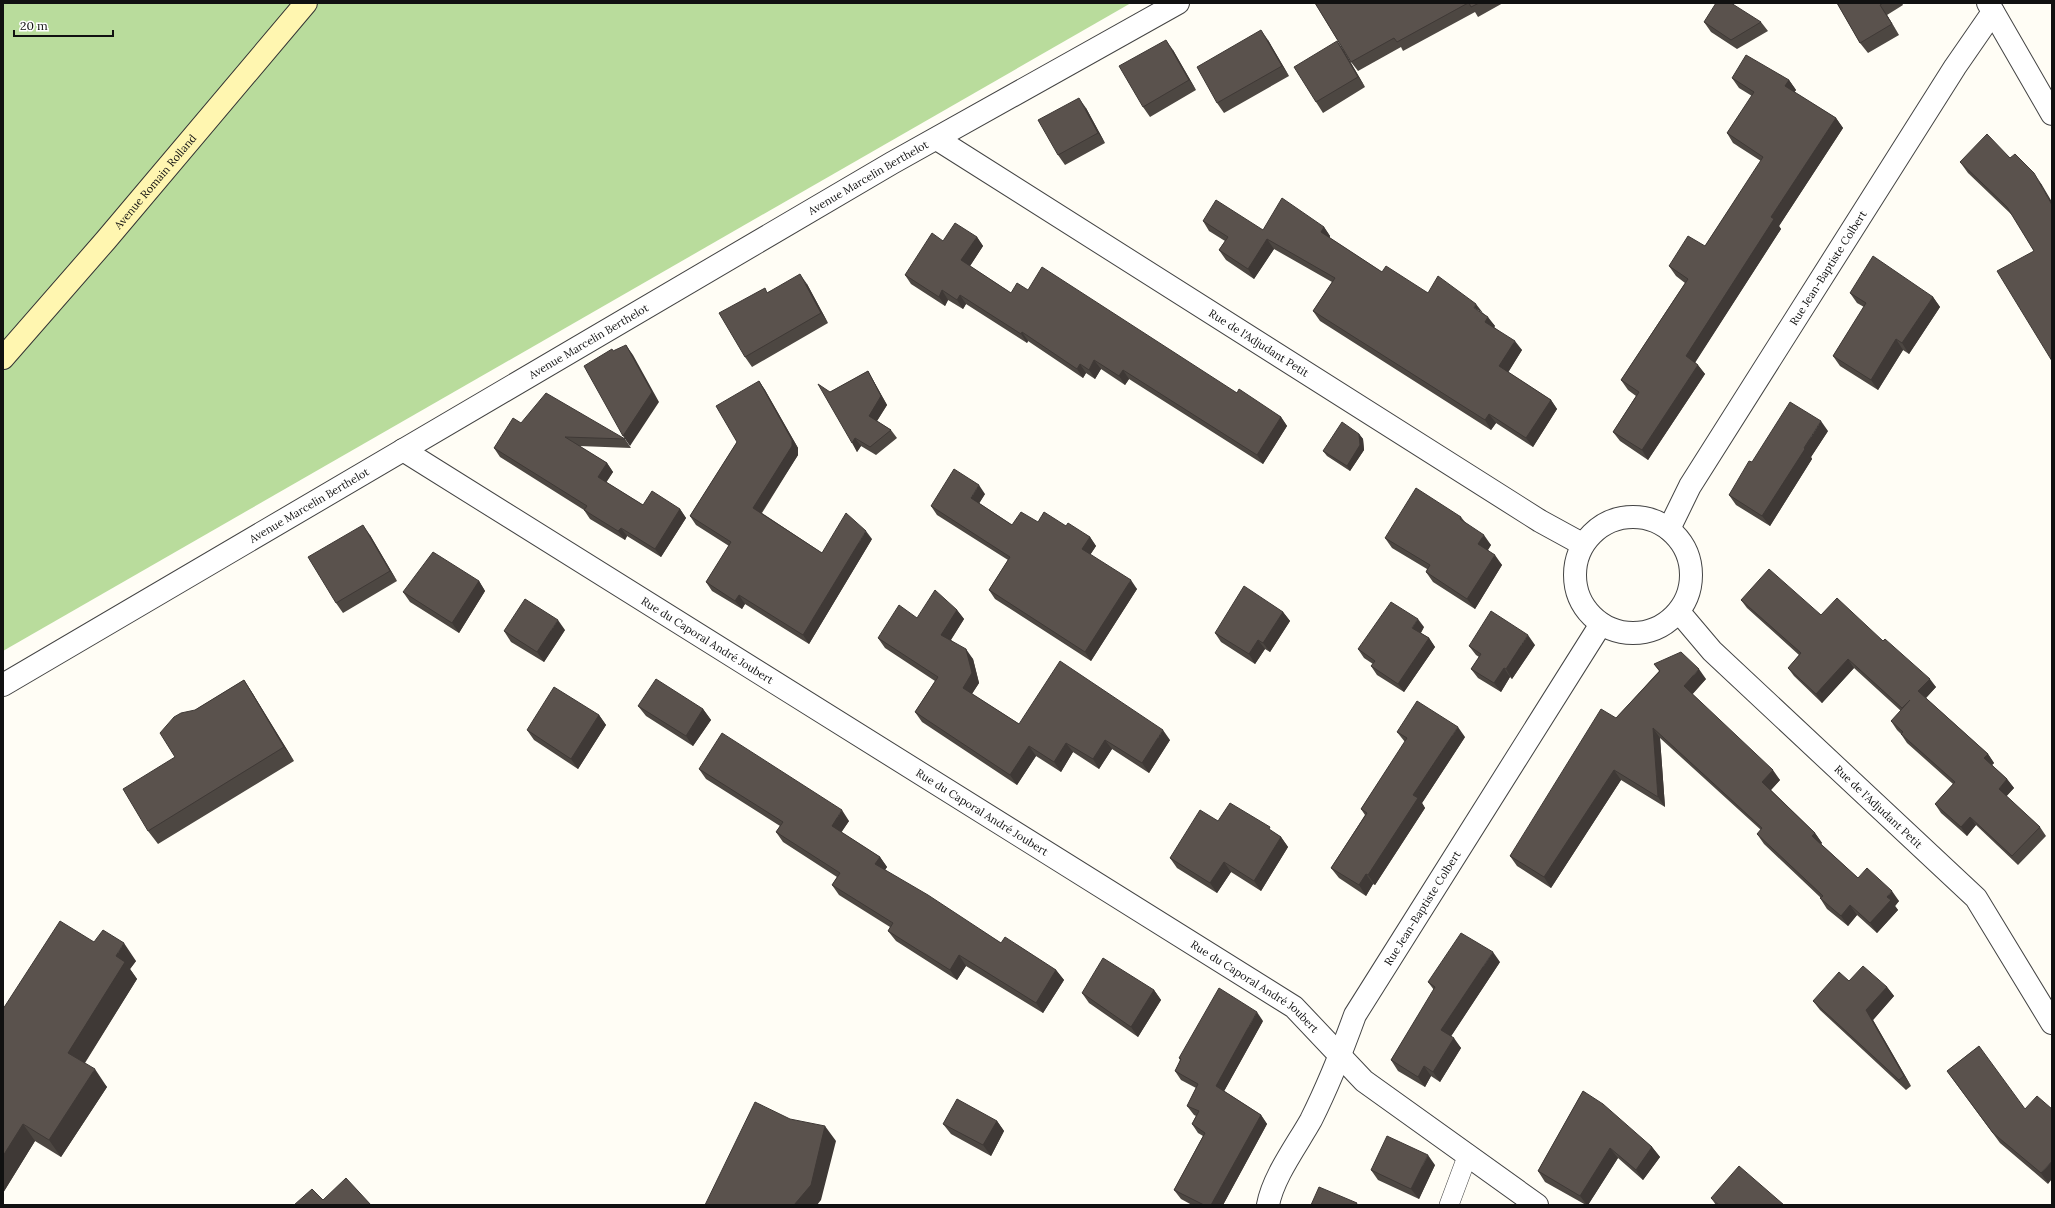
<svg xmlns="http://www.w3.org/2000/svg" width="2055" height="1208" font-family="Lora,serif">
<rect width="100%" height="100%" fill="#fffdf5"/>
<path fill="#b9dc9c" d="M 3,3 L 1131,3 L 3,651 Z"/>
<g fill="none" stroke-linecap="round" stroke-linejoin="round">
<g stroke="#444" stroke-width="20">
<path id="service" d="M 1449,1205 L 1468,1154"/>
</g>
<g stroke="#444" stroke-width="24">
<g id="minor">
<path d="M 1988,3 L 2052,114"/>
<path id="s1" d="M 937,139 L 1540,521 L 1582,544"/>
<path id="s2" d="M 403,450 L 1294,1007 L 1364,1081 L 1537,1205"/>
<circle cx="1633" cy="575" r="58"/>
<path id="s3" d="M 1669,529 L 1690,486 L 1955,67 L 1993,12"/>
<path id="s4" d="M 1679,612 L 1712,651 L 1976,898 L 2052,1023"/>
<path id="s5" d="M 3,685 L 892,163 L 1178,3"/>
<path id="s6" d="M 1268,1205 C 1273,1177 1297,1145 1311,1120 C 1328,1086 1342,1051 1355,1015 L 1601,624"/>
</g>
</g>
<g stroke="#333" stroke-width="24">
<g id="secondary">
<path id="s7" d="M 3,358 L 106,240 L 306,3"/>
</g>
</g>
<use href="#service" stroke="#fff" stroke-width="19"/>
<use href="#minor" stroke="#fff" stroke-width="22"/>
<use href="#secondary" stroke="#fff6b0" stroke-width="22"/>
</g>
<path fill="#4d4742" d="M 1315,3 L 1503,3 L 1478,17 L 1475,12 L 1403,51 L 1401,47 L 1358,71 L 1351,62 Z
M 1837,3 L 1902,3 L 1903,5 L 1887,15 L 1899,35 L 1868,53 L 1860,43 Z
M 1704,22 L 1761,22 L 1768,31 L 1737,49 L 1711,32 Z
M 1268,40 L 1289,76 L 1224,113 L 1217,103 Z
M 1337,41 L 1344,51 L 1365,87 L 1323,113 L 1316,102 Z
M 1173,50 L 1196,90 L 1150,117 L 1143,107 Z
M 1732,78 L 1789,80 L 1796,90 L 1794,92 L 1836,118 L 1843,128 L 1779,226 L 1781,229 L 1695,362 L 1705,374 L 1648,460 L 1620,441 L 1613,432 L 1636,396 L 1628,390 L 1621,380 L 1685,283 L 1676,276 L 1669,266 L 1705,246 L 1761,161 L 1733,143 L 1727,133 L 1752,96 L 1739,88 Z
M 1086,108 L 1105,143 L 1065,165 L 1058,155 Z
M 2010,158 L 2042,185 L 2034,251 L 2013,216 L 1968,173 L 1960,162 Z
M 1203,221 L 1263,230 L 1324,227 L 1330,236 L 1330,238 L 1382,272 L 1428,293 L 1483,313 L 1495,326 L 1494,327 L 1522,350 L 1508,372 L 1551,400 L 1557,409 L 1533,447 L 1496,423 L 1491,430 L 1320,321 L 1313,311 L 1332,282 L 1274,249 L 1254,279 L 1226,260 L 1219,250 L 1225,241 L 1209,231 Z
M 977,237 L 983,246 L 970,266 L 1011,293 L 1028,290 L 1237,393 L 1281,417 L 1287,426 L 1263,464 L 1129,379 L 1125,385 L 1101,369 L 1095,379 L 1086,373 L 1083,378 L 1028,341 L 1027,343 L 966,304 L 963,309 L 948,300 L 945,306 L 911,284 L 905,275 L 943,241 Z
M 807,284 L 828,323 L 752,367 L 745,357 L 768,292 Z
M 1850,293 L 1933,297 L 1940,307 L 1909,354 L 1903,350 L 1878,390 L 1840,366 L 1833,356 L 1864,307 L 1857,303 Z
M 868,371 L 873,380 L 887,405 L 877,421 L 891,430 L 897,438 L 876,455 L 861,446 L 857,452 L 830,392 Z
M 759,381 L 765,390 L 798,448 L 798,455 L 762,513 L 822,553 L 872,539 L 809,644 L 745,604 L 742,609 L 712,591 L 706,582 L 729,546 L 696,525 L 690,516 L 737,442 Z
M 521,423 L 625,439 L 631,448 L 579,446 L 607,463 L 613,472 L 606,482 L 643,505 L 680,509 L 686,518 L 661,557 L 627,536 L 625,540 L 590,519 L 584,510 L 500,457 L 494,448 Z
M 1828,431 L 1811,457 L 1812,459 L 1770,526 L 1736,505 L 1729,495 L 1752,462 Z
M 1359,434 L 1363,439 L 1364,450 L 1350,471 L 1327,456 L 1323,451 Z
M 985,494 L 979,503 L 1012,525 L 1038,522 L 1066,526 L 1090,537 L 1096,546 L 1090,555 L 1137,589 L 1091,661 L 995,599 L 989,590 L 1008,560 L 937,515 L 931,506 Z
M 1461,517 L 1465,522 L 1491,545 L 1488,550 L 1502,565 L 1475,609 L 1433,582 L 1426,572 L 1427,569 L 1392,548 L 1385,538 Z
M 370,535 L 397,581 L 343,613 L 336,603 Z
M 479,581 L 485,591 L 459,633 L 410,602 L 403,592 Z
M 1741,600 L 1821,615 L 1883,641 L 1936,687 L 1926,698 L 1988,754 L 1994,763 L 1992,765 L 2007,779 L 2014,788 L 2006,796 L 2040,827 L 2046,836 L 2018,865 L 1976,825 L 1967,836 L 1941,813 L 1935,804 L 1953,784 L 1907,743 L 1901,734 L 1897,730 L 1891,721 L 1901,711 L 1854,668 L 1822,703 L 1794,676 L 1788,668 L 1799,655 L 1747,608 Z
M 957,610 L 964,619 L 951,640 L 973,659 L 979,683 L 972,694 L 1019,724 L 1170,740 L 1149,773 L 1112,749 L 1099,769 L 1073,752 L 1061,772 L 1036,756 L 1017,785 L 922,722 L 915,712 L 935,681 L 885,648 L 878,638 L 917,618 Z
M 1283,612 L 1290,621 L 1270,652 L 1265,649 L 1255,664 L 1221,642 L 1215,633 Z
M 1424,627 L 1421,633 L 1429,638 L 1435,647 L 1404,692 L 1377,675 L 1371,666 L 1373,664 L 1364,658 L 1358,649 Z
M 565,630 L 544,662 L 511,642 L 504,631 Z
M 1535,645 L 1512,679 L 1510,677 L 1501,692 L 1478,678 L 1471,669 L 1479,657 L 1476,655 L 1469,646 Z
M 1654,664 L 1706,679 L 1692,694 L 1780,780 L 1771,790 L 1815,833 L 1822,843 L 1821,844 L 1858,878 L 1899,901 L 1895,906 L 1898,910 L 1877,933 L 1857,915 L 1848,926 L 1827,909 L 1820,898 L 1821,898 L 1764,844 L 1757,834 L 1761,830 L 1660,738 L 1665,807 L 1621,780 L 1551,888 L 1517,866 L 1510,856 L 1616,718 L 1659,671 Z
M 244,680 L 253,694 L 294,761 L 158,844 L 148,831 L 175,757 L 195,710 Z
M 638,706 L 703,709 L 711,720 L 693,746 L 646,716 Z
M 599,715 L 606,725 L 578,769 L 534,740 L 527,730 Z
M 1397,732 L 1465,737 L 1422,803 L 1425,808 L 1375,885 L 1373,884 L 1366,896 L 1339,878 L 1331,868 L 1365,815 L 1361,809 L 1405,742 Z
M 699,769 L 849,821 L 841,832 L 880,857 L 887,867 L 885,870 L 1001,943 L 1056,970 L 1064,980 L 1043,1013 L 966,966 L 957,980 L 896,941 L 888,931 L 890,927 L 839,895 L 832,885 L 837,877 L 783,842 L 776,832 L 780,826 L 706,779 Z
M 1218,821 L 1273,832 L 1281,837 L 1288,847 L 1261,891 L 1231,872 L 1217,893 L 1177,868 L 1170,858 Z
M 94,942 L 136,961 L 130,969 L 137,979 L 85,1063 L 107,1087 L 61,1157 L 35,1141 L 3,1193 L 3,1009 Z
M 1500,962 L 1451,1036 L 1461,1048 L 1440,1082 L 1431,1076 L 1425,1087 L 1398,1071 L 1391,1060 L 1434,990 L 1428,982 Z
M 1849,981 L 1887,987 L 1894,996 L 1873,1020 L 1911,1086 L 1906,1090 L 1820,1010 L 1813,1001 Z
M 1154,990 L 1161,1000 L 1138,1037 L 1089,1003 L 1082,993 Z
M 1263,1021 L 1224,1091 L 1261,1115 L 1267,1124 L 1223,1205 L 1192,1205 L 1181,1199 L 1174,1190 L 1203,1136 L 1198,1133 L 1192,1124 L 1196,1116 L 1194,1115 L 1187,1106 L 1196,1088 L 1181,1080 L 1175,1071 L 1180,1060 L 1179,1058 Z
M 1979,1046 L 2048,1184 L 2000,1143 L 1947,1071 Z
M 1583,1091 L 1652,1147 L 1660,1157 L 1643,1180 L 1618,1158 L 1588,1205 L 1586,1205 L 1545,1182 L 1538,1171 Z
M 997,1121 L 1004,1131 L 991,1156 L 951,1134 L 943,1124 Z
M 1435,1165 L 1419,1199 L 1378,1180 L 1371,1170 Z
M 1711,1198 L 1719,1205 L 1716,1205 Z"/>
<path fill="#3f3936" d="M 1880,5 L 1887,15 L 1899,35 L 1892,24 Z
M 1261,30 L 1268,40 L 1289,76 L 1282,66 Z
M 1166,40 L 1173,50 L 1196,90 L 1189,80 Z
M 1337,41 L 1344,51 L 1365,87 L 1358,77 Z
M 1789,80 L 1796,90 L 1792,96 L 1785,86 Z
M 1079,98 L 1086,108 L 1105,143 L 1098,133 Z
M 1836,118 L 1843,128 L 1779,226 L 1781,229 L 1693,366 L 1686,356 L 1771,217 Z
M 2034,173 L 2042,185 L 2052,202 L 2052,205 Z
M 1324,227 L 1330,236 L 1327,241 L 1321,232 Z
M 977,237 L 983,246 L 968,269 L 961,260 Z
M 1267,239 L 1274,249 L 1254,279 L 1248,269 Z
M 800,274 L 807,284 L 828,323 L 821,313 Z
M 942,290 L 948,300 L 945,306 L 939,297 Z
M 960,295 L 966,304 L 963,309 L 957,300 Z
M 1933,297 L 1940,307 L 1909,354 L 1902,343 Z
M 1476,304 L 1483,313 L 1474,308 Z
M 1488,317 L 1495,326 L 1491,331 L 1485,322 Z
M 1022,332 L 1028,341 L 1027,343 L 1021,334 Z
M 1896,339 L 1903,350 L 1878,390 L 1871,380 Z
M 1515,341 L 1522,350 L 1506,376 L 1499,366 Z
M 626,345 L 633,355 L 659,402 L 630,446 L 623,436 Z
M 1094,360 L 1101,369 L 1095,379 L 1089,370 Z
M 1080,364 L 1086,373 L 1083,378 L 1077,369 Z
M 1698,365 L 1705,374 L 1648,460 L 1642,450 Z
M 1123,370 L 1129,379 L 1125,385 L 1119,376 Z
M 868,371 L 873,380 L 887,405 L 875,424 L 869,416 Z
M 759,381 L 765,390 L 798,448 L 798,455 L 759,516 L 753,508 Z
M 1551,400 L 1557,409 L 1533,447 L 1526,438 Z
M 1489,414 L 1496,423 L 1491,430 L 1485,420 Z
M 1281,417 L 1287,426 L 1263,464 L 1257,455 Z
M 1821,421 L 1828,431 L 1811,457 L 1812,459 L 1770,526 L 1762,516 Z
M 1359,434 L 1363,439 L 1364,450 L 1350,471 L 1347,466 Z
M 855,438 L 861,446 L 857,452 L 852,443 Z
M 607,463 L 613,472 L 604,486 L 598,477 Z
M 979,485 L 985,494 L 977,507 L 971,498 Z
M 680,509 L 686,518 L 661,557 L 655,549 Z
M 363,525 L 370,535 L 397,581 L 390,571 Z
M 621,528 L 627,536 L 625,540 L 618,531 Z
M 866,531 L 872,539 L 809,644 L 803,635 Z
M 1484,535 L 1491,545 L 1485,554 L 1478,544 Z
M 1090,537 L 1096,546 L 1088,558 L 1082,549 Z
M 1495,555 L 1502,565 L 1475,609 L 1467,599 Z
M 1131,580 L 1137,589 L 1091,661 L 1085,652 Z
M 479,581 L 485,591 L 459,633 L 452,623 Z
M 739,595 L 745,604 L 742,609 L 735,601 Z
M 957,610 L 964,619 L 948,644 L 941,635 Z
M 1283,612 L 1290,621 L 1270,652 L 1263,643 Z
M 1418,619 L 1424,627 L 1418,637 L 1412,628 Z
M 558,620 L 565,630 L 544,662 L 537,652 Z
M 1528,635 L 1535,645 L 1512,679 L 1506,669 Z
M 1429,638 L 1435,647 L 1404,692 L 1398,684 Z
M 1258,640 L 1265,649 L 1255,664 L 1249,654 Z
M 966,649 L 973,659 L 979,683 L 969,698 L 963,688 Z
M 1848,659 L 1854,668 L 1822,703 L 1816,694 Z
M 1504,668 L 1510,677 L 1501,692 L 1494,683 Z
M 1699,669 L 1706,679 L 1691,696 L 1684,686 Z
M 1930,679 L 1936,687 L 1924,700 L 1918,691 Z
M 244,680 L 253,694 L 294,761 L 284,747 Z
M 703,709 L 711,720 L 693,746 L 686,736 Z
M 599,715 L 606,725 L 578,769 L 571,759 Z
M 1458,727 L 1465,737 L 1422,803 L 1425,808 L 1375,885 L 1368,875 L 1413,795 Z
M 1653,728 L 1660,738 L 1665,807 L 1658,797 Z
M 1163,730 L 1170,740 L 1149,773 L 1142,763 Z
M 1105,740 L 1112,749 L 1099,769 L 1093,759 Z
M 1066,743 L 1073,752 L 1061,772 L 1054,762 Z
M 1029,746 L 1036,756 L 1017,785 L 1010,775 Z
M 1988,754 L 1994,763 L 1990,767 L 1984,758 Z
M 1614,770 L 1621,780 L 1551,888 L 1544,877 Z
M 1773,770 L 1780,780 L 1769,792 L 1762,782 Z
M 2007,779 L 2014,788 L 2005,798 L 1999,789 Z
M 842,810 L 849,821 L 839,836 L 832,826 Z
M 1970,817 L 1976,825 L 1967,836 L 1961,827 Z
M 1815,833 L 1822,843 L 1819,846 L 1812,836 Z
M 1281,837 L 1288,847 L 1261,891 L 1254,881 Z
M 880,857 L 887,867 L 882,874 L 875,864 Z
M 1224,862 L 1231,872 L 1217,893 L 1210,883 Z
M 1366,874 L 1373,884 L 1366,896 L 1359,885 Z
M 1892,891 L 1899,901 L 1895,906 L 1898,910 L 1877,933 L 1870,923 L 1887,897 Z
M 1850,905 L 1857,915 L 1848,926 L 1841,916 Z
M 124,943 L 136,961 L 130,969 L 137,979 L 80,1070 L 68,1053 L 116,956 Z
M 1493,952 L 1500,962 L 1448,1041 L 1441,1030 Z
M 959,955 L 966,966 L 957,980 L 950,970 Z
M 1056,970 L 1064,980 L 1043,1013 L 1036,1003 Z
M 1887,987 L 1894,996 L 1873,1020 L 1911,1086 L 1904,1076 L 1866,1010 Z
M 1154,990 L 1161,1000 L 1138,1037 L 1131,1027 Z
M 1257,1012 L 1263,1021 L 1222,1095 L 1216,1086 Z
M 1454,1038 L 1461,1048 L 1440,1082 L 1433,1072 Z
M 1424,1066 L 1431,1076 L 1425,1087 L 1418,1077 Z
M 95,1069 L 107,1087 L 61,1157 L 49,1140 Z
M 1261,1115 L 1267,1124 L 1223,1205 L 1211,1205 Z
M 997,1121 L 1004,1131 L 991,1156 L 983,1145 Z
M 23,1124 L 35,1141 L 3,1193 L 3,1156 Z
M 825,1126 L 836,1141 L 821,1200 L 817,1205 L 794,1205 Z
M 1652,1147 L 1660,1157 L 1643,1180 L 1636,1170 Z
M 1610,1148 L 1618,1158 L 1588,1205 L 1587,1205 L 1580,1196 Z
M 1428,1155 L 1435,1165 L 1419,1199 L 1411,1189 Z
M 2052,1161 L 2052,1179 L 2048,1184 L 2041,1173 Z"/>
<path fill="#5a524d" stroke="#3f3936" d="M 1315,3 L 1468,3 L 1397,42 L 1394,38 L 1351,62 Z
M 1469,3 L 1479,3 L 1471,7 Z
M 1716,3 L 1731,3 L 1761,22 L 1731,40 L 1704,22 Z
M 1837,3 L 1883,3 L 1880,5 L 1892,24 L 1860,43 Z
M 1261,30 L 1282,66 L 1217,103 L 1197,67 Z
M 1166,40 L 1189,80 L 1143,107 L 1119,66 Z
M 1337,41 L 1358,77 L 1316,102 L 1294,67 Z
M 1746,55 L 1789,80 L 1785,86 L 1836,118 L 1771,217 L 1774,219 L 1686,356 L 1698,365 L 1642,450 L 1613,432 L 1639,392 L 1621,380 L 1688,279 L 1669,266 L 1688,236 L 1705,246 L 1763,157 L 1727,133 L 1754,92 L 1732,78 Z
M 1079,98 L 1098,133 L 1058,155 L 1038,120 Z
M 1987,134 L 2010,158 L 2015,154 L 2034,173 L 2052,205 L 2052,361 L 1997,271 L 2034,251 L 2007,207 L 1960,162 Z
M 1282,198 L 1324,227 L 1321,232 L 1382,272 L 1386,266 L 1428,293 L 1438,276 L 1476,304 L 1474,308 L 1488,317 L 1485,322 L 1515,341 L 1499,366 L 1551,400 L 1526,438 L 1489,414 L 1485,420 L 1313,311 L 1335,278 L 1267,239 L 1248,269 L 1219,250 L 1228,237 L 1203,221 L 1216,200 L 1263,230 Z
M 955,223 L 977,237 L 961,260 L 1011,293 L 1017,283 L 1028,290 L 1042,267 L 1237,393 L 1239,389 L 1281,417 L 1257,455 L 1123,370 L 1119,376 L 1094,360 L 1089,370 L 1080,364 L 1077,369 L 1022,332 L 1021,334 L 960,295 L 957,300 L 942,290 L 939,297 L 905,275 L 932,233 L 943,241 Z
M 1873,256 L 1933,297 L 1902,343 L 1896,339 L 1871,380 L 1833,356 L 1866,303 L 1850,293 Z
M 800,274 L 821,313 L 745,357 L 719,313 L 765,288 L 767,293 Z
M 626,345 L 652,392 L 623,436 L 584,366 L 612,349 L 613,351 Z
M 868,371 L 881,396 L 869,416 L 891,430 L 870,447 L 855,438 L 852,443 L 818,384 L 830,392 Z
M 759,381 L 792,440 L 792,446 L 753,508 L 822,553 L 846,513 L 866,531 L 803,635 L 739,595 L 735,601 L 706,582 L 731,542 L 690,516 L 737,442 L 716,406 Z
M 546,393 L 625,439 L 565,437 L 607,463 L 598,477 L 643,505 L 652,491 L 680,509 L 655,549 L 621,528 L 618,531 L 584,510 L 587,506 L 494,448 L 513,418 L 521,423 Z
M 1790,402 L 1821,421 L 1804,448 L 1805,449 L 1762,516 L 1729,495 L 1749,461 L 1752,462 Z
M 1342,422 L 1359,434 L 1360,445 L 1347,466 L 1323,451 Z
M 954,469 L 979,485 L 971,498 L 1012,525 L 1021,512 L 1038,522 L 1044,512 L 1066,526 L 1068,523 L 1090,537 L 1082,549 L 1131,580 L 1085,652 L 989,590 L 1010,557 L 931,506 Z
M 1416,488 L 1461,517 L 1460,519 L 1484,535 L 1478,544 L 1495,555 L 1467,599 L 1426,572 L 1430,565 L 1385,538 Z
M 363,525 L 390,571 L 336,603 L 308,557 Z
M 433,552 L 479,581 L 452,623 L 403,592 Z
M 1769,569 L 1821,615 L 1837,598 L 1883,641 L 1885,639 L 1930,679 L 1918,691 L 1988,754 L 1984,758 L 2007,779 L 1999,789 L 2040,827 L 2012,856 L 1970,817 L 1961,827 L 1935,804 L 1955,782 L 1901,734 L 1903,732 L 1891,721 L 1910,700 L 1902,708 L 1848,659 L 1816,694 L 1788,668 L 1801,653 L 1741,600 Z
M 1244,586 L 1283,612 L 1263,643 L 1258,640 L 1249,654 L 1215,633 Z
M 935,590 L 957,610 L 941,635 L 966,649 L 972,673 L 963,688 L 1019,724 L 1060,661 L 1163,730 L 1142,763 L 1105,740 L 1093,759 L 1066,743 L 1054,762 L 1029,746 L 1010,775 L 915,712 L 938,677 L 878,638 L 899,605 L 917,618 Z
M 525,599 L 558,620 L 537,652 L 504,631 Z
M 1391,602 L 1418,619 L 1412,628 L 1429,638 L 1398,684 L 1371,666 L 1375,661 L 1358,649 Z
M 1491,611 L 1528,635 L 1506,669 L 1504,668 L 1494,683 L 1471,669 L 1481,654 L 1469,646 Z
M 1681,652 L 1699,669 L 1684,686 L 1773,770 L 1762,782 L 1815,833 L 1812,836 L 1858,878 L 1867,868 L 1892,891 L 1887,897 L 1891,900 L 1870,923 L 1850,905 L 1841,916 L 1820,898 L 1823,896 L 1757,834 L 1762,828 L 1653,728 L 1658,797 L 1614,770 L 1544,877 L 1510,856 L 1601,709 L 1616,718 L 1660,671 L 1654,664 Z
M 656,679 L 703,709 L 686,736 L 638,706 Z
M 244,680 L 284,747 L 148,831 L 123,789 L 175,757 L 160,733 L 174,717 L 181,713 L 195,710 Z
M 554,687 L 599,715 L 571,759 L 527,730 Z
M 1417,701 L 1458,727 L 1413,795 L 1418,798 L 1368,875 L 1366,874 L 1359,885 L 1331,868 L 1367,813 L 1361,809 L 1407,738 L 1397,732 Z
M 722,733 L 842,810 L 832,826 L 880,857 L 875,864 L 928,895 L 1001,943 L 1005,937 L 1056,970 L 1036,1003 L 959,955 L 950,970 L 888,931 L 893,923 L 832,885 L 840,873 L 776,832 L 783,822 L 699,769 Z
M 1230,803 L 1270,827 L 1269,829 L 1281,837 L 1254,881 L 1224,862 L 1210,883 L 1170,858 L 1200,810 L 1218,821 Z
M 60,921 L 94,942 L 103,930 L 124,943 L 116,956 L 125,962 L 68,1053 L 95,1069 L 49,1140 L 23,1124 L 3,1156 L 3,1009 Z
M 1461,933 L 1493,952 L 1441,1030 L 1454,1038 L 1433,1072 L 1424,1066 L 1418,1077 L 1391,1060 L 1435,987 L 1428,982 Z
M 1103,958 L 1154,990 L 1131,1027 L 1082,993 Z
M 1863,966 L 1887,987 L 1866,1010 L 1904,1076 L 1899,1080 L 1813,1001 L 1839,972 L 1849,981 Z
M 1219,988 L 1257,1012 L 1216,1086 L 1261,1115 L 1211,1205 L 1204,1205 L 1174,1190 L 1205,1133 L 1192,1124 L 1199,1111 L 1187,1106 L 1198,1084 L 1175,1071 L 1181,1059 L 1179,1058 Z
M 1979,1046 L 2025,1109 L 2037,1096 L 2052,1109 L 2052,1161 L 2041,1173 L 1993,1133 L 1947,1071 Z
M 1583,1091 L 1603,1104 L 1652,1147 L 1636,1170 L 1610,1148 L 1580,1196 L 1538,1171 Z
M 957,1099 L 997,1121 L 983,1145 L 943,1124 Z
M 755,1102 L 790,1119 L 825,1126 L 811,1185 L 794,1205 L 705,1205 Z
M 1387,1136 L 1428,1155 L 1411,1189 L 1371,1170 Z
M 1739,1166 L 1784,1205 L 1719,1205 L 1711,1198 Z
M 346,1178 L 371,1205 L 294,1205 L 312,1189 L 323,1200 Z
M 1319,1187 L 1357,1203 L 1356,1205 L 1311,1205 Z"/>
<g text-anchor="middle" stroke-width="4" stroke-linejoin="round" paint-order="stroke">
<g font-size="11" fill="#111" stroke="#fff">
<text dy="4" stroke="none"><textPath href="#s5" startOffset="1003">Avenue Marcelin Berthelot</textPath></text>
<text dy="4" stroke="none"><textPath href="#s7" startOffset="233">Avenue Romain Rolland</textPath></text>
<text dy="4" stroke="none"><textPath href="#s3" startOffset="306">Rue Jean-Baptiste Colbert</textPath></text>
<text dy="4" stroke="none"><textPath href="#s5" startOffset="679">Avenue Marcelin Berthelot</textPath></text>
<text dy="4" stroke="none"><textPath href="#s1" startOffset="381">Rue de l'Adjudant Petit</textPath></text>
<text dy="4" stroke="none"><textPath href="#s5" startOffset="355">Avenue Marcelin Berthelot</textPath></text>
<text dy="4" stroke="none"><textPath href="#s2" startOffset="359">Rue du Caporal André Joubert</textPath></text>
<text dy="4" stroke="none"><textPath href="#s4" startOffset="279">Rue de l'Adjudant Petit</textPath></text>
<text dy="4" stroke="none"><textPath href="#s2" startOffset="683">Rue du Caporal André Joubert</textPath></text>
<text dy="4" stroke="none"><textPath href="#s6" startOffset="336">Rue Jean-Baptiste Colbert</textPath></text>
<text dy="4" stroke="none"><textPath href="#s2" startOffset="1007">Rue du Caporal André Joubert</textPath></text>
</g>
</g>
<rect width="2055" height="1208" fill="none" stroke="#111111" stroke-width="8"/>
<path d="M14 30v6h99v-6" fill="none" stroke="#111111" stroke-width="2"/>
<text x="20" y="30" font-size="12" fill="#111111" stroke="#ffffff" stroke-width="3" paint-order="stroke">20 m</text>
</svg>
